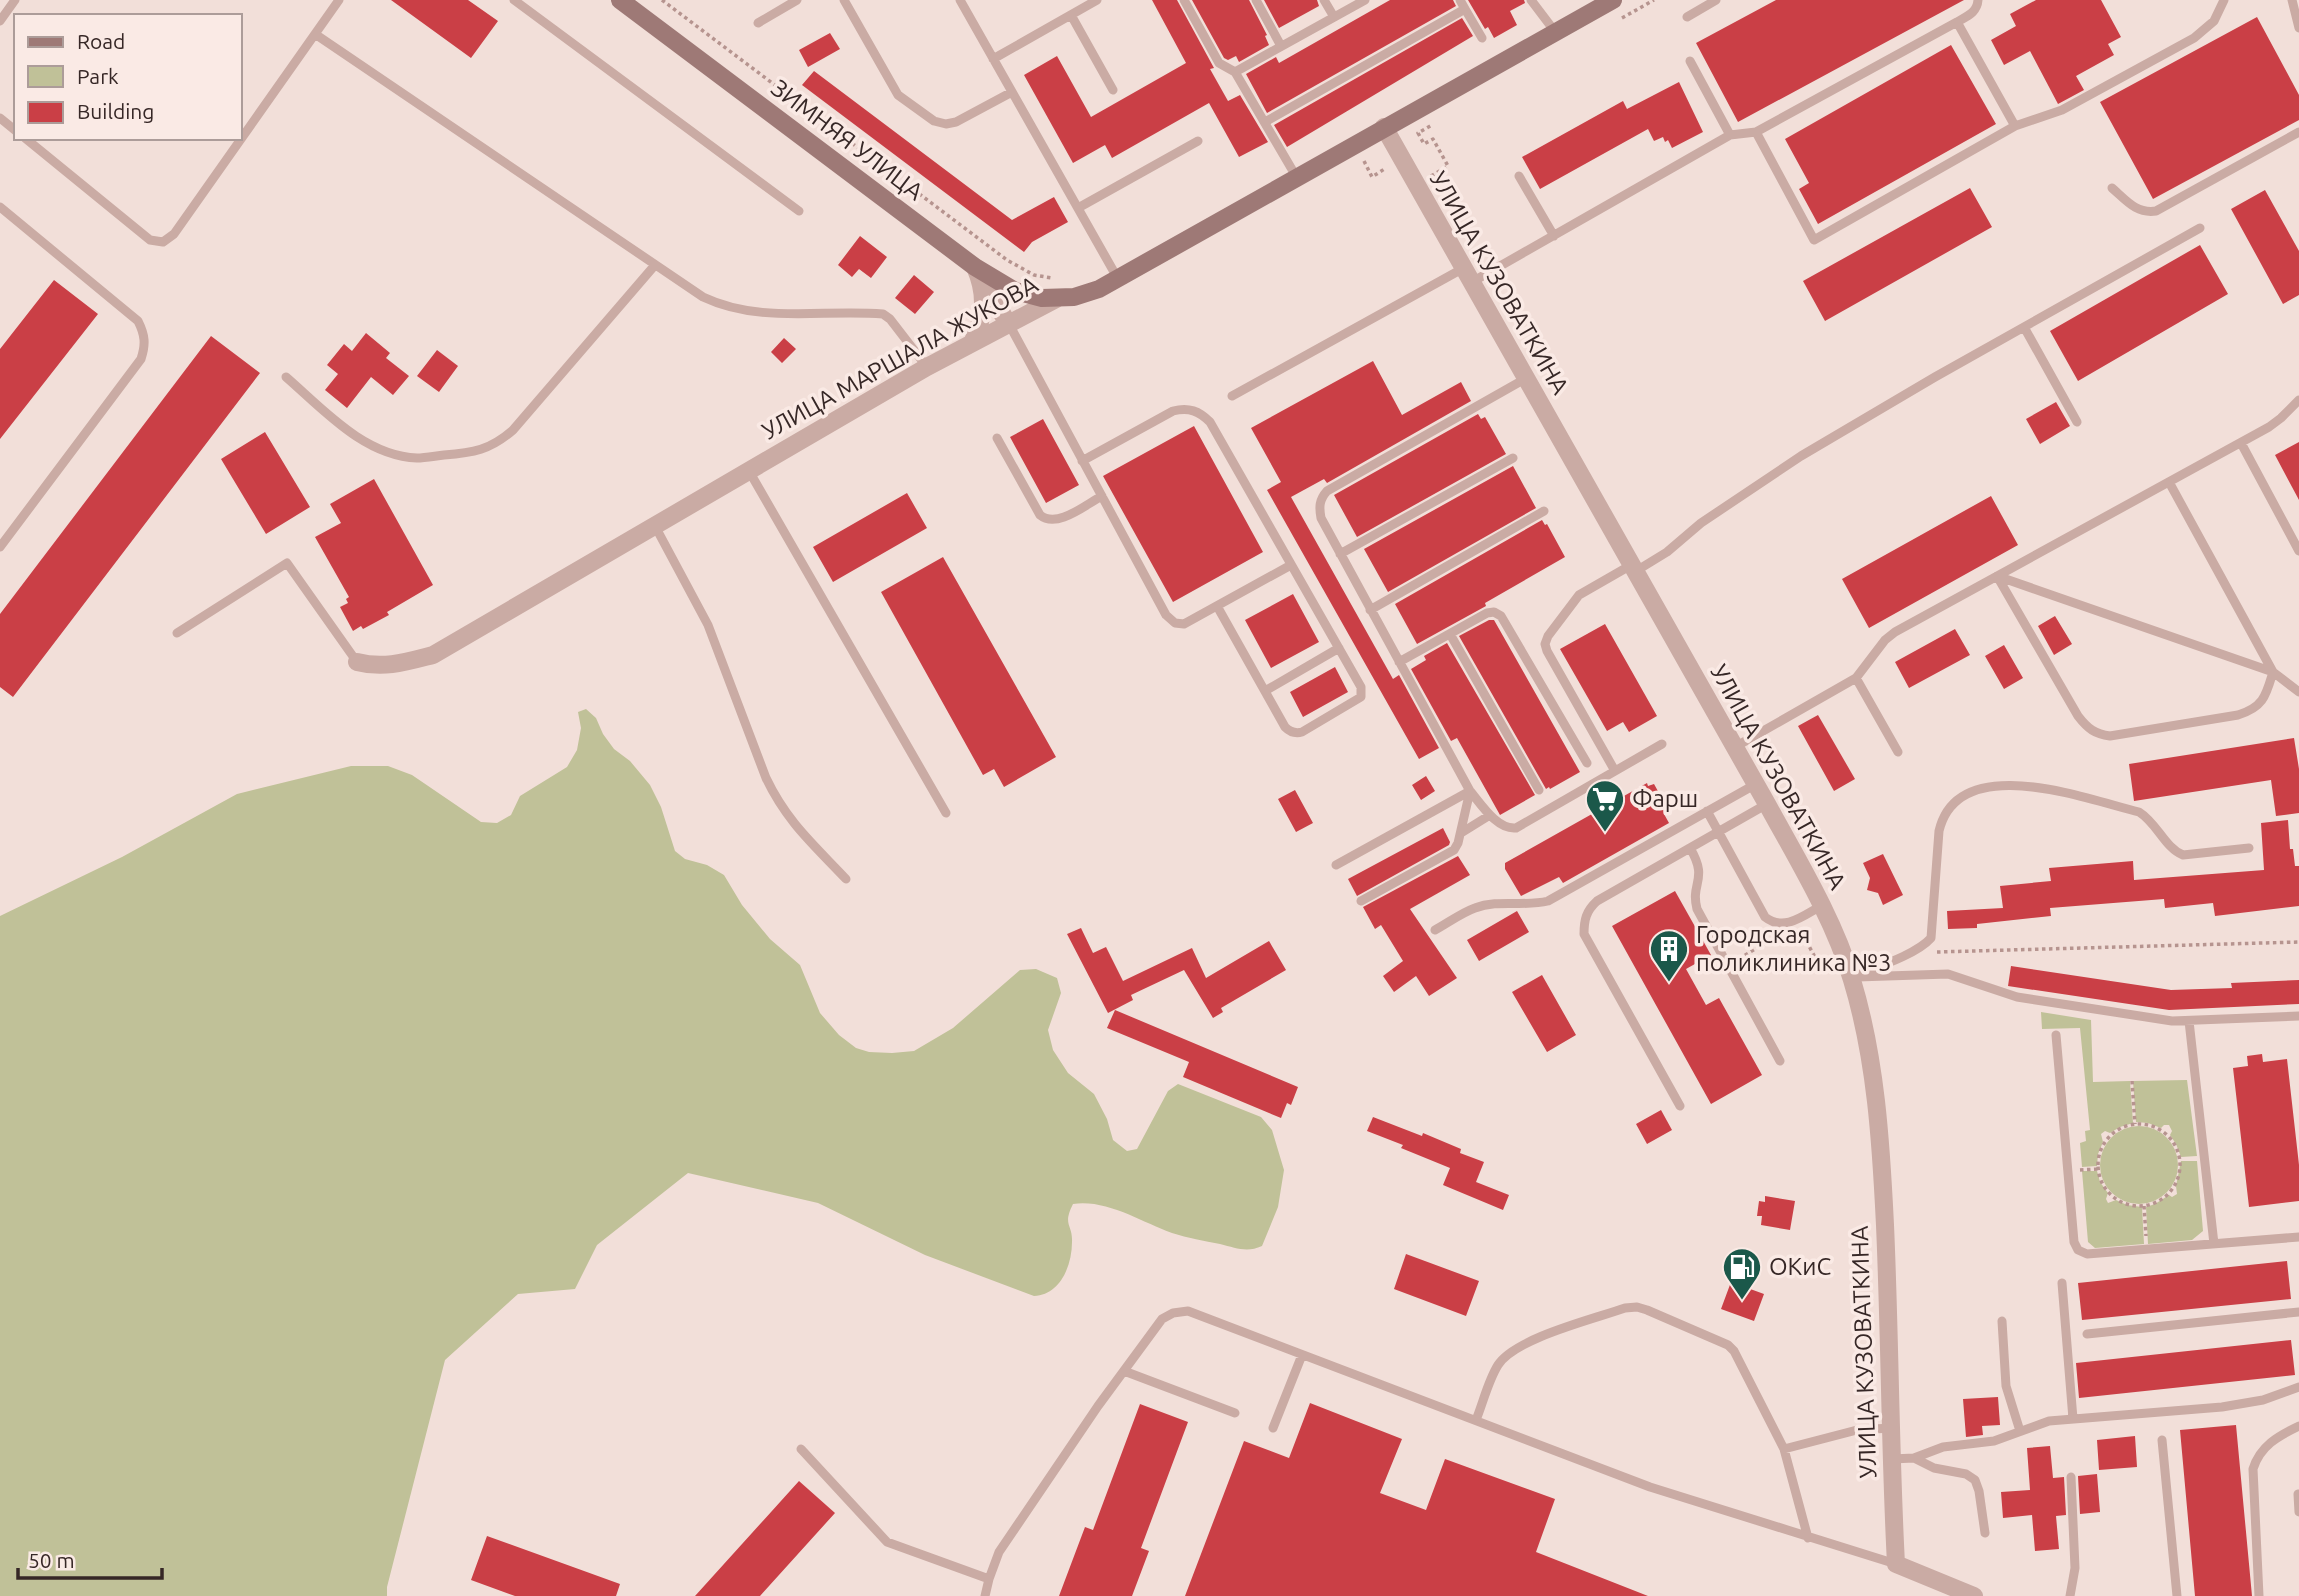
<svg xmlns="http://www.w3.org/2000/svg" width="2299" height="1596" font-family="Ubuntu,sans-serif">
<rect width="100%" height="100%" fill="#f2dfd9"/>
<path fill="#c0c198" d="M 586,709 L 596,718 L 603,734 L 614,749 L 630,761 L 650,785 L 661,807 L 675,851 L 685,859 L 707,865 L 724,875 L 742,905 L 770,939 L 800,965 L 820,1013 L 839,1035 L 856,1048 L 869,1052 L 892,1053 L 914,1051 L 953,1028 L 1020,970 L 1036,969 L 1057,978 L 1061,993 L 1048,1030 L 1053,1050 L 1068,1073 L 1094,1094 L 1107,1119 L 1113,1140 L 1127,1151 L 1137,1149 L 1168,1091 L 1178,1084 L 1261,1117 L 1272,1130 L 1284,1170 L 1278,1207 L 1262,1246 C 1247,1253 1236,1248 1220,1244 C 1204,1241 1188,1238 1172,1233 C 1141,1222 1107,1199 1073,1204 C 1062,1226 1073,1224 1072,1242 C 1072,1266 1060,1295 1034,1296 L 925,1255 L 818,1203 L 688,1173 L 597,1245 L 575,1289 L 518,1294 L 445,1360 L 387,1587 L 387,1596 L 0,1596 L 0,916 L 122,857 L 237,794 L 351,766 L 388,766 L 412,775 L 481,822 L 497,823 L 511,815 L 520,796 L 567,767 L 577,750 L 581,728 L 578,712 Z
M 2041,1012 L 2091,1020 L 2093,1082 L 2130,1081 L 2133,1123 L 2120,1127 L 2110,1133 L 2105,1131 L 2101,1134 L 2103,1142 L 2098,1154 L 2097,1166 L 2082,1167 L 2080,1143 L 2086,1141 L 2085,1131 L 2090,1130 L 2080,1028 L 2042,1029 Z
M 2187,1080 L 2197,1156 L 2181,1157 L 2176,1144 L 2170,1135 L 2172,1131 L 2169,1125 L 2164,1125 L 2161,1128 L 2148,1123 L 2136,1122 L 2133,1081 Z
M2100 1165a39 39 0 1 1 78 0a39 39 0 1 1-78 0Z
M 2181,1161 L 2197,1161 L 2203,1231 L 2192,1240 L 2148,1244 L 2146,1207 L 2155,1204 L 2169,1195 L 2172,1197 L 2177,1194 L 2176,1186 Z
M 2082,1171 L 2097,1171 L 2100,1182 L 2108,1193 L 2106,1199 L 2108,1203 L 2116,1200 L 2127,1205 L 2142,1207 L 2144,1244 L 2095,1248 L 2088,1242 Z"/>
<path fill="#ca3f46" d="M 391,0 L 468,0 L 498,21 L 471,58 Z
M 1152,0 L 1177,0 L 1214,68 L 1210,69 L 1228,101 L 1240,95 L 1268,142 L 1239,157 L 1209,103 L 1112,158 L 1105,145 L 1073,163 L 1024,75 L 1057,56 L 1091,117 L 1186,63 Z
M 1192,0 L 1249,0 L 1267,35 L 1265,36 L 1269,45 L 1239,62 L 1236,56 L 1228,60 L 1224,58 Z
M 1264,0 L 1317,0 L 1319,6 L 1279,28 Z
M 1390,0 L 1453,0 L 1456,6 L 1267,113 L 1246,74 L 1276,57 L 1279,63 Z
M 1468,0 L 1524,0 L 1525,3 L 1510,11 L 1517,25 L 1494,38 L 1488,27 L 1485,29 Z
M 1776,0 L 1964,0 L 1738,122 L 1696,43 Z
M 2036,0 L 2101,0 L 2121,37 L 2108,44 L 2114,55 L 2076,76 L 2084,90 L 2058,104 L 2030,51 L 2004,65 L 1991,40 L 2016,26 L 2010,14 Z
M 2257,17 L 2299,95 L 2299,120 L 2153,199 L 2100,102 Z
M 1462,18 L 1473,36 L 1287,147 L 1274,125 Z
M 830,33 L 840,49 L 808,67 L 799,50 Z
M 1951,45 L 1996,124 L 1818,224 L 1799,189 L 1809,183 L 1785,139 Z
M 814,71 L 1012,220 L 1054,197 L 1068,222 L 1032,242 L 1024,252 L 802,85 Z
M 1679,82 L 1703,132 L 1672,148 L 1668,140 L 1665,142 L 1663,137 L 1654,141 L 1648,129 L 1540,189 L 1522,157 L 1623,101 L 1627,109 Z
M 1970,188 L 1992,227 L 1825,321 L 1803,281 Z
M 2265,190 L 2299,251 L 2299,295 L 2283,304 L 2231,209 Z
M 860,236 L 887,257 L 871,278 L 859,269 L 852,277 L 838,265 Z
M 2200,245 L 2228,294 L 2078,381 L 2050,331 Z
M 914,275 L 934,292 L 915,314 L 895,298 Z
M 54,280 L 98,314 L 0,439 L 0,349 Z
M 366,333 L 390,353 L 386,358 L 409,376 L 393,395 L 371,377 L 347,408 L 325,390 L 338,374 L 327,365 L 344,344 L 352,351 Z
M 211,336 L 260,373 L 13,697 L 0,687 L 0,614 Z
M 784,338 L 796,349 L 782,363 L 771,352 Z
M 437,350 L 458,366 L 439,392 L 417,376 Z
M 1373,361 L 1402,415 L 1461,382 L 1471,401 L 1327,483 L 1324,479 L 1291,497 L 1393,679 L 1399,675 L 1439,748 L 1419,759 L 1267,490 L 1281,482 L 1251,428 Z
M 2056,402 L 2070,426 L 2040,444 L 2026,419 Z
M 1478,414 L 1481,419 L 1485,417 L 1506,454 L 1357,537 L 1334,495 Z
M 1043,419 L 1079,485 L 1046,503 L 1010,437 Z
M 1194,426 L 1263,552 L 1173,602 L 1103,476 Z
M 265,432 L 310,507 L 266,534 L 221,459 Z
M 2299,442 L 2299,500 L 2275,455 Z
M 1513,466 L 1536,508 L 1388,592 L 1364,549 Z
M 374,479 L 433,585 L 387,612 L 389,615 L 363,629 L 361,626 L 353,631 L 340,607 L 348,603 L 346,599 L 349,597 L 315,537 L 341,523 L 330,504 Z
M 907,493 L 927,528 L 833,582 L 813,547 Z
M 1991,496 L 2018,545 L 1869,628 L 1842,579 Z
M 1542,520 L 1545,525 L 1547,524 L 1565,557 L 1485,603 L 1486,606 L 1417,644 L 1395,604 Z
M 943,557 L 1056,757 L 1004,787 L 994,769 L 983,775 L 881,592 Z
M 1293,594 L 1319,642 L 1271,668 L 1245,620 Z
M 2055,616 L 2072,644 L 2054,655 L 2038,626 Z
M 1489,620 L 1494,620 L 1580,772 L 1550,789 L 1549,787 L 1546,789 L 1459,636 Z
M 1605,624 L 1657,716 L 1629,732 L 1623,722 L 1607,731 L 1560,649 Z
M 1955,629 L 1970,655 L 1909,688 L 1895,662 Z
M 1447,643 L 1535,795 L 1500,815 L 1457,738 L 1451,741 L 1411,669 L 1426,660 L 1424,656 Z
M 2004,645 L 2023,678 L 2004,689 L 1985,656 Z
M 1335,667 L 1348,692 L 1303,717 L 1290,692 Z
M 1818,715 L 1855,779 L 1834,791 L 1798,726 Z
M 2294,738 L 2299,769 L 2299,813 L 2276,816 L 2271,780 L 2134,801 L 2129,764 Z
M 1426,776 L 1435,791 L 1421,800 L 1412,785 Z
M 1647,783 L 1648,786 L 1654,784 L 1669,811 L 1664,814 L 1669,823 L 1563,883 L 1559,877 L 1521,896 L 1505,869 L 1505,863 Z
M 1295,790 L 1313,823 L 1296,832 L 1278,799 Z
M 2288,820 L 2290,849 L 2293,849 L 2295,866 L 2299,866 L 2299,906 L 2215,916 L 2213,903 L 2165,908 L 2164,899 L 2050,908 L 2051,916 L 1977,924 L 1977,928 L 1948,929 L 1947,911 L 2003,908 L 2000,886 L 2051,881 L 2049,868 L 2133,861 L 2134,880 L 2264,870 L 2261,823 Z
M 1443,828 L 1450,842 L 1449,845 L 1357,896 L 1348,879 Z
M 1883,854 L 1903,895 L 1883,905 L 1878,893 L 1867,890 L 1870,878 L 1863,863 Z
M 1458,856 L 1470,875 L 1410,909 L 1457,978 L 1429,996 L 1416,976 L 1394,992 L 1383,976 L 1403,961 L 1381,925 L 1375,929 L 1363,907 Z
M 1675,891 L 1711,955 L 1686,969 L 1706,1005 L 1719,998 L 1762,1075 L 1711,1104 L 1612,926 Z
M 1517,911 L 1529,932 L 1479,961 L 1467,940 Z
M 1081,928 L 1093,953 L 1106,947 L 1123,981 L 1192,948 L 1206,978 L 1269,941 L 1286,970 L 1221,1008 L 1223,1012 L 1213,1018 L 1184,970 L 1131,995 L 1133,1000 L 1108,1013 L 1067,934 Z
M 2011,966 L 2171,990 L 2232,988 L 2231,983 L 2299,980 L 2299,1004 L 2169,1010 L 2008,986 Z
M 1542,975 L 1576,1035 L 1547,1052 L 1512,992 Z
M 1115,1010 L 1298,1087 L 1291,1105 L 1287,1103 L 1281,1118 L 1183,1077 L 1189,1062 L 1107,1028 Z
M 2262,1054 L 2263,1062 L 2287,1059 L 2299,1165 L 2299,1201 L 2249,1207 L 2233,1068 L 2248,1066 L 2247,1056 Z
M 1661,1110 L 1672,1130 L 1647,1144 L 1636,1124 Z
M 1373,1117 L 1422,1136 L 1423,1133 L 1461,1149 L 1460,1153 L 1484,1162 L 1476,1182 L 1509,1195 L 1503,1210 L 1443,1185 L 1450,1168 L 1401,1148 L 1403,1145 L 1367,1131 Z
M 1765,1196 L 1795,1201 L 1790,1230 L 1761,1225 L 1762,1216 L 1757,1216 L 1759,1201 L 1765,1202 Z
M 1406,1254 L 1479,1281 L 1466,1316 L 1394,1289 Z
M 2287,1261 L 2291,1299 L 2082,1320 L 2078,1283 Z
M 1731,1282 L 1764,1294 L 1754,1321 L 1721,1309 Z
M 2291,1340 L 2295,1375 L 2079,1398 L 2076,1363 Z
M 1998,1397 L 2000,1425 L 1982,1426 L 1983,1435 L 1966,1437 L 1963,1399 Z
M 1310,1403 L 1402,1439 L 1380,1493 L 1426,1510 L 1445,1459 L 1555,1499 L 1536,1552 L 1648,1596 L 1185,1596 L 1244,1441 L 1289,1458 Z
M 1140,1404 L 1188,1422 L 1141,1548 L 1149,1551 L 1132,1596 L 1059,1596 L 1085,1527 L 1093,1530 Z
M 2236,1425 L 2252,1596 L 2195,1596 L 2180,1430 Z
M 2135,1436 L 2137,1467 L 2099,1470 L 2097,1440 Z
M 2050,1446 L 2053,1478 L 2064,1477 L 2066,1515 L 2056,1516 L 2059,1549 L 2035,1551 L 2032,1515 L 2003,1518 L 2001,1492 L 2030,1490 L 2027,1448 Z
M 2097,1474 L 2100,1512 L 2080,1514 L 2078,1476 Z
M 799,1481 L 835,1513 L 760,1596 L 695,1596 Z
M 487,1536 L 620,1584 L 616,1596 L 515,1596 L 471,1580 Z"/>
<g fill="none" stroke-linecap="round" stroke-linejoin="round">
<path stroke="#b6948f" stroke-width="3.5" stroke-dasharray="3.5 3.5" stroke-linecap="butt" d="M 662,0 L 1007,260 L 1034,275 L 1052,278
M 1622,18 L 1654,0
M 1364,161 L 1372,177 L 1386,168
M 1431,176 L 1448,166 L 1433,139 L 1424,144 L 1418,133 L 1432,125
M 1796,934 L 1803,935 L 1823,972 L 1832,969
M 1763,944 L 1779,938
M 1937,952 L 2299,942
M 1739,959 L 1763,944 L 1753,926
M 2132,1081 L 2135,1124
M2098 1165a41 41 0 1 1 82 0a41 41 0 1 1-82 0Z
M 2080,1170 L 2098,1169
M 2144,1206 L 2146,1236"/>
<path stroke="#caaba4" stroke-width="9" d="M 514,0 L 799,211
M 844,0 L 898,95 L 934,121 L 946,124 L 956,122 L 1012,92
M 960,0 L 1118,279
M 1184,0 L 1219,63 L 1235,72 L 1297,178
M 1256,0 L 1281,46
M 1324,0 L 1334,17
M 1531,0 L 1556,33
M 2292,0 L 2299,28
M 1465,9 L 1482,38
M 1071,15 L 1113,90
M 1687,17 L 1716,0
M 0,21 L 15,0
M 1957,22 C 1967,16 1977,13 1978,0
M 758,23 L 797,0
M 315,34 L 703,297 C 760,324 822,309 883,314 L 890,319 L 927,367
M 993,59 L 1097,0
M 1690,61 L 1730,135
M 1235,72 L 1365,0
M 0,118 L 16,131
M 1265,122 L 1465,9 L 1460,0
M 1756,132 L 1814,240 L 2015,126 L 2062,110 L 2194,38 L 2214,21 L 2224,0
M 25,138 L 150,240 L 163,242 L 174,234 L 339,0
M 1519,176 L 1554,236
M 2112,188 C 2126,200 2136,214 2156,211 L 2299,132
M 0,207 L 138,321 C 145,335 146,344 141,359 L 0,547
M 1078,208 L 1198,141
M 1472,282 L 1730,135 L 1756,132 L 1957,22 L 2015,126
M 1009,324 L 1166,615 L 1175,623 L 1184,624 L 1291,565
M 2024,327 L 2077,422
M 286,377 C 323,409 364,456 417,458 C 425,458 435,456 444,455 C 473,453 490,450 513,430 L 655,265
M 1232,396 L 1462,269
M 997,438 L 1040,515 C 1057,529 1085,505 1102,496
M 2241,443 L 2299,551
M 1082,461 L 1173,411 C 1189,407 1199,411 1210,422 L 1361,687 L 1361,697 L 1302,732 C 1295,734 1290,732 1285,727 L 1217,606
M 749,471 L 946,813
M 655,526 L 708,625 L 766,778 C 787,822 813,844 846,879
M 1340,554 L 1513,458
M 1636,571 L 1667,552 L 1701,523 L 1801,456 L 1935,377 L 2200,228
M 1997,576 L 2078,716 C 2088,729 2095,734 2110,736 L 2238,715 C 2264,707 2266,695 2273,672 L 2169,482
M 1997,576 L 2273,672 L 2299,692
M 1370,610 L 1544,511
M 177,633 L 287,563 L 357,662
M 1450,634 L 1539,790
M 1399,662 L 1487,613 L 1494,612 L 1501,616 L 1587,763
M 1856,678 L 1898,752
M 1265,691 L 1339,648
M 1735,747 L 1856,678 L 1885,640 L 1895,632 L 2269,427 L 2281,418 L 2299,400
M 1615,771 L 1547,651 L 1545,644 L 1548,636 L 1579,595 L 1633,564
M 1707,811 L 1765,917 C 1784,932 1803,916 1821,906
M 1461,833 L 1490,815
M 1690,848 C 1709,880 1690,882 1697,909 L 1780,1061
M 1336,865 L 1470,791 C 1481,804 1497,830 1516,828 L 1662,744
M 1361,901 L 1454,850 L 1458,843 L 1470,791 L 1321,518 C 1319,507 1319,500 1327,491 L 1525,379
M 1435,930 C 1448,923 1461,913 1475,908 C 1498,899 1524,907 1548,901 L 1756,784
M 1852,977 C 1874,968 1916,955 1931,938 L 1939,831 C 1958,750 2086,799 2139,812 C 2157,823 2165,848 2183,855 L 2249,848
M 1857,977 L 1948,974 L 2017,997 L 2172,1021 L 2299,1016
M 2189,1021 L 2214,1244
M 2056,1035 L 2074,1242 L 2078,1250 L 2087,1254 L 2299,1237
M 1680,1106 L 1584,934 C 1584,920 1586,911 1597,901 L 1767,804
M 2062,1283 L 2073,1419
M 2002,1321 L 2006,1386 L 2020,1431
M 2087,1334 L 2299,1312
M 1124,1371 L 1235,1413
M 1476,1420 C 1483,1403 1488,1381 1498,1365 C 1515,1338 1594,1319 1625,1308 L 1637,1307 L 1647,1310 L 1728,1345 L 1734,1351 L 1784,1449 L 1808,1538
M 1273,1428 L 1302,1355
M 2162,1440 L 2177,1596
M 801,1449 L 887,1542 L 989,1579
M 1784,1449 L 1857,1430 L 1891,1428
M 1914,1458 L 1943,1447 L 1994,1441 L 2049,1421 L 2222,1407 L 2263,1400 L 2299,1387
M 1892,1459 L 1914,1458 L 1934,1468 L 1966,1474 L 1975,1480 L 1979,1491 L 1985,1533
M 2298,1494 L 2299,1512
M 985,1596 L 989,1579 L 999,1552 L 1098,1406 L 1162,1319 L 1173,1313 L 1188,1311 L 1650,1487 L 1896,1564
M 2070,1596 L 2075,1568 L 2071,1477
M 2259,1596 L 2253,1469 C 2260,1446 2278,1436 2299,1426"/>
<path stroke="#caaba4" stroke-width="18" d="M 1384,127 L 1767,804 C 1797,859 1834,919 1852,980 C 1876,1059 1881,1143 1885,1225 C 1890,1338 1890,1451 1896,1564 L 1974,1596
M 986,285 L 1008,324
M 972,343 C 985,316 987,295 975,267
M 357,662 C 384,669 406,662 433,655 L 927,367 L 1056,299"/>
<path stroke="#9e7976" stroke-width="18" d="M 620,0 L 975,267 L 1015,291 L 1042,298 L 1074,297 L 1099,289 L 1613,0"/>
</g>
<defs>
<g id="supermarket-pin" transform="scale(2.0125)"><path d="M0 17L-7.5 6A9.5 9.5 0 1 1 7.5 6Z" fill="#1b584a" stroke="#faeae5"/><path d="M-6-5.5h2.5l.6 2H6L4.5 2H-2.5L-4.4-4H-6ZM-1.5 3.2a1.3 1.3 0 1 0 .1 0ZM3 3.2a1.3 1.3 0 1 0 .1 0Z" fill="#fff"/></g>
<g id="building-pin" transform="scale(2.0125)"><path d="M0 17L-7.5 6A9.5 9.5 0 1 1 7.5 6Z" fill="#1b584a" stroke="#faeae5"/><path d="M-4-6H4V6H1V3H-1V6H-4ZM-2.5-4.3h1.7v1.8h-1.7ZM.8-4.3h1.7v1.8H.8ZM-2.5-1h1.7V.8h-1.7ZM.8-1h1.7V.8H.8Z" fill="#fff"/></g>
<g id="fuel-pin" transform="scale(2.0125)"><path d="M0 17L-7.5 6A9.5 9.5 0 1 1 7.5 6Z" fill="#1b584a" stroke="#faeae5"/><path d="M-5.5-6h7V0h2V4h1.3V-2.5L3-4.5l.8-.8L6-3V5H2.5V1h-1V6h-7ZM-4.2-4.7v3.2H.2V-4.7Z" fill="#fff"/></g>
</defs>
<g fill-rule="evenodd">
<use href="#supermarket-pin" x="1605" y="799"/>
<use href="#building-pin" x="1669" y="949"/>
<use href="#fuel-pin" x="1742" y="1267"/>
</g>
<g text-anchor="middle" stroke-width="7" stroke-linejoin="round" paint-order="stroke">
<g font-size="24" fill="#362726" stroke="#faeae5">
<text transform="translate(847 140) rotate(37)" y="8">ЗИМНЯЯ УЛИЦА</text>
<text transform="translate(1499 283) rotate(60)" y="8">УЛИЦА КУЗОВАТКИНА</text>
<text transform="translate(900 358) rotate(-29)" y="8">УЛИЦА МАРШАЛА ЖУКОВА</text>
<text transform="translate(1778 777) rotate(61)" y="8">УЛИЦА КУЗОВАТКИНА</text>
<text transform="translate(1864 1352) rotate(-92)" y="8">УЛИЦА КУЗОВАТКИНА</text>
</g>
<g font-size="24" fill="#362726" stroke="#faeae5" text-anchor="start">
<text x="1632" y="807">Фарш</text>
<text x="1696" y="943">Городская<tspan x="1696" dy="28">поликлиника №3</tspan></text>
<text x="1769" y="1275">ОКиС</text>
</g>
</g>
<rect x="14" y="14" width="228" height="126" fill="#faeae5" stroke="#ac9c99" stroke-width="2"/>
<rect x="28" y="37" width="35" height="10" fill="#9e7976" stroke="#ac9c99" stroke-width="2"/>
<text x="77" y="49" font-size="21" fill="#362726">Road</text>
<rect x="28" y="66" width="35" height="21" fill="#c0c198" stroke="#ac9c99" stroke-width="2"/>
<text x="77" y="84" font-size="21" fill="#362726">Park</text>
<rect x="28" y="102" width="35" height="21" fill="#ca3f46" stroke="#ac9c99" stroke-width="2"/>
<text x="77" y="119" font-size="21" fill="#362726">Building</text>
<path d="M18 1568v10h144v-10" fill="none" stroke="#362726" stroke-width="3.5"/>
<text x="28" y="1568" font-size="21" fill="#362726" stroke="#faeae5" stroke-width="5" paint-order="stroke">50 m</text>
</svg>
